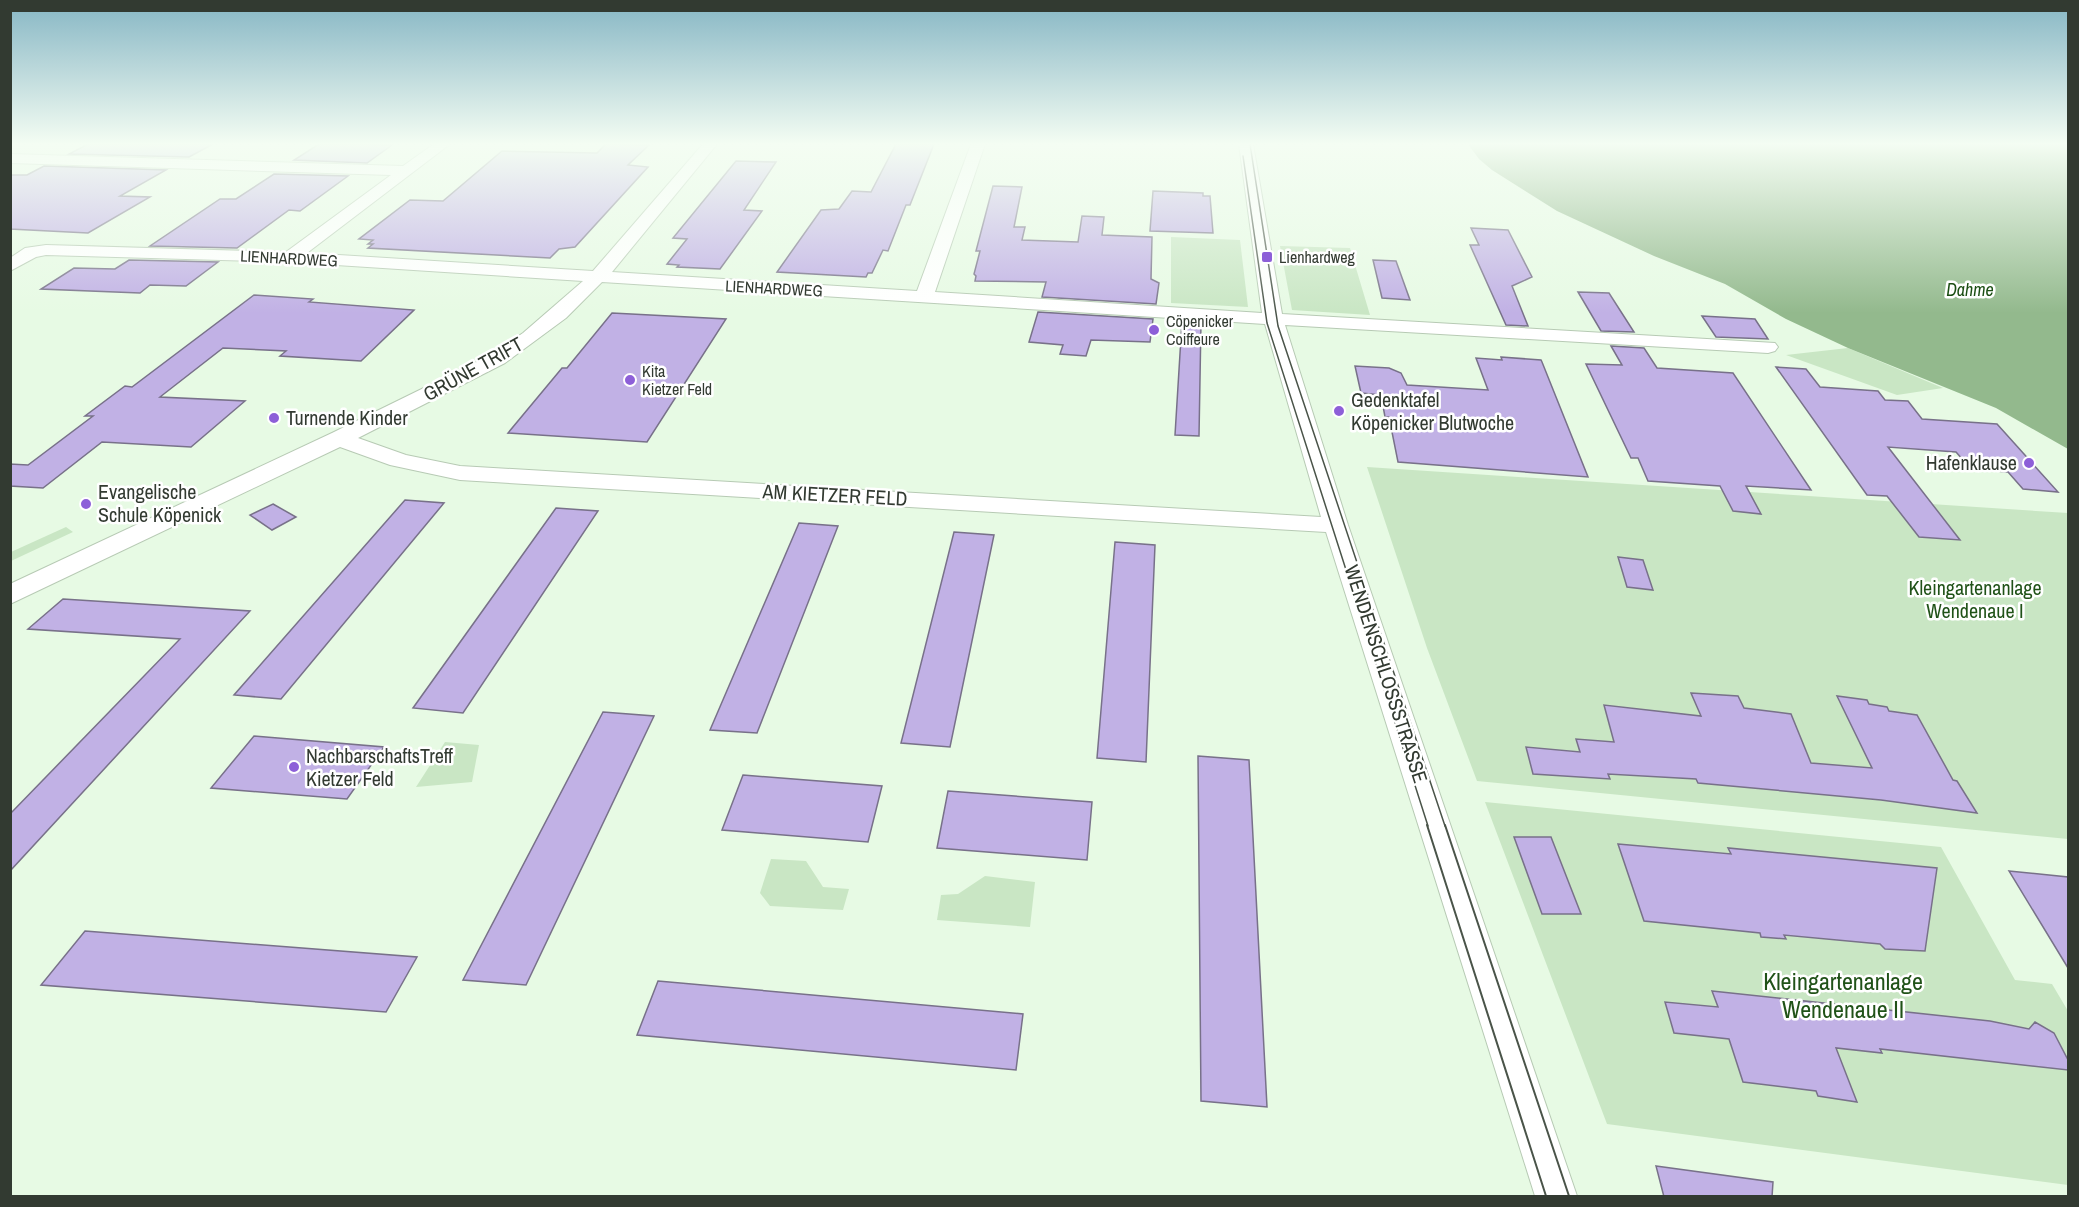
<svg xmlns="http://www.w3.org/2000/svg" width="2079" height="1207" font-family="'Archivo Narrow',sans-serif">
<rect width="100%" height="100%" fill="#e7fae4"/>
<path fill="#c9e6c4" d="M 1171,237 L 1240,240 L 1248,307 L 1171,303 Z
M 1280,246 L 1350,248 L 1370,315 L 1292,310 Z
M 1848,348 L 1943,388 L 1897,395 L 1786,355 Z
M 1367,467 L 2068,513 L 2068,839 L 1477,781 L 1427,648 Z
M 66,527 L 73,532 L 11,561 L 11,552 Z
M 445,742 L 479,745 L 472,782 L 416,787 Z
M 1485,802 L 1941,847 L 2015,980 L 2052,984 L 2068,1011 L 2068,1185 L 1607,1124 Z
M 771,859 L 806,861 L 823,887 L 849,889 L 843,910 L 770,906 L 760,893 Z
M 985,876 L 1035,882 L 1030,927 L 937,920 L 941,895 L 958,894 Z"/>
<path fill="#93b98d" d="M 1468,144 L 2068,144 L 2068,449 L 1996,408 L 1848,348 L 1786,319 L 1725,284 L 1654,256 L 1557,211 L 1492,170 L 1479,159 Z"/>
<path fill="#c1b1e5" stroke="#787189" stroke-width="1.5" d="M 88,144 L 213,144 L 189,157 L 69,154 Z
M 319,144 L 358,144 L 392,145 L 367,163 L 294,160 Z
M 606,144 L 649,145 L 628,165 L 648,167 L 575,247 L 559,249 L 550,258 L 368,248 L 373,244 L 368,244 L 373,240 L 359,239 L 410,200 L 443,201 L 502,151 L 597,153 Z
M 896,144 L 934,144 L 910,205 L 906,205 L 888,251 L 883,250 L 872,273 L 868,273 L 866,277 L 777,272 L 821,210 L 839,209 L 852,191 L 871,192 Z
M 736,161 L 776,162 L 744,210 L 762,211 L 720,269 L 677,267 L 679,265 L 667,264 L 687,239 L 673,238 Z
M 44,166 L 166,170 L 120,196 L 150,197 L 88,233 L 10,229 L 10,175 L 27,175 Z
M 274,174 L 348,176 L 300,211 L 289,210 L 237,248 L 150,246 L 220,199 L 236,199 Z
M 993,186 L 1022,187 L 1014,227 L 1025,227 L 1022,240 L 1078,242 L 1082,216 L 1104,217 L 1102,235 L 1152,237 L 1151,279 L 1159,283 L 1156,304 L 1042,297 L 1046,282 L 975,281 L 976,276 L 974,274 L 980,251 L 976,251 Z
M 1153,191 L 1203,193 L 1203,196 L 1210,196 L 1213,233 L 1150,231 Z
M 1471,228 L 1508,230 L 1532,277 L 1512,286 L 1528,326 L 1506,325 L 1470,245 L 1479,245 Z
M 129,260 L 218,262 L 186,286 L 150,285 L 140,293 L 41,289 L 74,268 L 115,269 Z
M 1373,260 L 1396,261 L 1410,300 L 1382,298 Z
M 1578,292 L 1609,293 L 1634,332 L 1601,331 Z
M 254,295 L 313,299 L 309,302 L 414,310 L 361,361 L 280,356 L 286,351 L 223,348 L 160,397 L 245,401 L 191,447 L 102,442 L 43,488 L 10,486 L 10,464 L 28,465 L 93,416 L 85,416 L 125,386 L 132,387 Z
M 1038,312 L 1153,319 L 1150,342 L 1091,340 L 1086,356 L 1060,354 L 1063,345 L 1029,342 Z
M 612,313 L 726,319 L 647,442 L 508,433 L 562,368 L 567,368 Z
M 1702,316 L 1755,319 L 1768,339 L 1716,337 Z
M 1182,321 L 1201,322 L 1199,436 L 1175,435 Z
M 1611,346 L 1644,348 L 1657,368 L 1733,373 L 1811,490 L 1746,486 L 1761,514 L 1733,511 L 1720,486 L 1648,481 L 1638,458 L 1631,458 L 1586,364 L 1622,365 Z
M 1501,357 L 1541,360 L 1542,362 L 1588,477 L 1398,462 L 1389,417 L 1385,417 L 1381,395 L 1361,393 L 1355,366 L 1389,368 L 1401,373 L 1407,385 L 1488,390 L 1476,358 L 1502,360 Z
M 1776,367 L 1806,369 L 1820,387 L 1878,391 L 1885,400 L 1908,401 L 1922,419 L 1997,424 L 2058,492 L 2023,489 L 2008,472 L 1971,469 L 1956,452 L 1888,447 L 1960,540 L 1919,537 L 1887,496 L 1867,495 Z
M 405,500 L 444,503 L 281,699 L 234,695 Z
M 273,504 L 296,517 L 272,530 L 250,515 Z
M 556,508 L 598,511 L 463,713 L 413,708 Z
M 799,523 L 838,526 L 757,733 L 710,730 Z
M 954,532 L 994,535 L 950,747 L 901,743 Z
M 1115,542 L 1155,545 L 1146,762 L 1097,758 Z
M 1618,557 L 1643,560 L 1653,590 L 1627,587 Z
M 63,599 L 250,611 L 10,871 L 10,814 L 180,639 L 28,629 Z
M 1691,693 L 1738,696 L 1744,708 L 1791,714 L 1811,763 L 1872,768 L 1837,696 L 1867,700 L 1869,704 L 1887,707 L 1889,711 L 1917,715 L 1953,780 L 1957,781 L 1977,813 L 1881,800 L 1698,783 L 1696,779 L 1608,774 L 1610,779 L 1533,774 L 1526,747 L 1580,752 L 1576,739 L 1614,742 L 1604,705 L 1701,716 Z
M 603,712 L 654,716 L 526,985 L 463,980 Z
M 254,736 L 384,747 L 347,799 L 211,788 Z
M 1198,756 L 1249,760 L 1267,1107 L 1201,1101 Z
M 743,775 L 882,786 L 868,842 L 722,830 Z
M 948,791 L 1092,802 L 1087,860 L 937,848 Z
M 1514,837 L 1551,837 L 1581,914 L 1542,914 Z
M 1618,844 L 1731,854 L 1728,848 L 1937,868 L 1925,951 L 1885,949 L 1880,944 L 1784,935 L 1786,939 L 1761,937 L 1760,933 L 1644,921 Z
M 2009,871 L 2068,877 L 2068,968 Z
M 85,931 L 123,934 L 417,957 L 386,1012 L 41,985 Z
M 658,981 L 1023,1014 L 1016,1070 L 637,1035 Z
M 1712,991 L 1990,1021 L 2029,1029 L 2035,1022 L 2054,1033 L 2068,1060 L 2068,1070 L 1880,1049 L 1882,1053 L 1836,1048 L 1857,1102 L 1818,1096 L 1816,1091 L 1743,1082 L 1729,1039 L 1674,1033 L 1665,1002 L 1718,1007 Z
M 1656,1166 L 1773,1182 L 1772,1197 L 1664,1197 Z"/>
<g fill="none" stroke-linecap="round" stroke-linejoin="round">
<g stroke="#b7cab4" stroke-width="2">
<path id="street" d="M 434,144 L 450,144 L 307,253 L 593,271 L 703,144 L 717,144 L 612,272 L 917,291 L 971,144 L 985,144 L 935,292 L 1262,313 L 1239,144 L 1253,144 L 1282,314 L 1775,343 L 1778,347 L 1775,351 L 1768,353 L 1285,325 L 1348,525 L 1577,1196 L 1535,1196 L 1326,532 L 460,480 L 390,465 L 340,447 L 10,604 L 10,584 L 332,433 L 491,355 L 523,333 L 583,281 L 290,262 L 46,255 L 36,257 L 10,271 L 10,258 L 25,248 L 46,245 L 286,252 L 391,175 L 10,163 L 10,154 L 403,166 ZM 602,282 L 1265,324 L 1321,517 L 460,466 L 406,455 L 358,438 L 505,363 L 566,318 Z"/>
</g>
<use href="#street" fill="#fff" fill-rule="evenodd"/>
<path stroke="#4a5449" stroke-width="1.5" d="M 1250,144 L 1278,326 L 1445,826
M 1243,156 L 1267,323 L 1428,826"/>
<path stroke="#4a5449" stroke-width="2" d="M 1427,825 L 1546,1196
M 1445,825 L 1569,1196"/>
</g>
<linearGradient id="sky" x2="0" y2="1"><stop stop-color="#86b6c4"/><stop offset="0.46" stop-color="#f4fdf3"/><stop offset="1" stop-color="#f4fdf3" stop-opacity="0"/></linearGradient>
<rect width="2079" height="313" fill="url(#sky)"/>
<g fill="#8d5fd8" stroke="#fff" stroke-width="2">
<rect x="1261" y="251" width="12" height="12" rx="3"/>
<circle cx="1154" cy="330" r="6"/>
<circle cx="630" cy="380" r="6"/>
<circle cx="1339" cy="411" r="6"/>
<circle cx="274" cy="418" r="6"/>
<circle cx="2029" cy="463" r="6"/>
<circle cx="86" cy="504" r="6"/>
<circle cx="294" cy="767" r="6"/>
</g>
<g text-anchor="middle" stroke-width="5" stroke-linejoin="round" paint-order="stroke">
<g font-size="16" fill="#323a31" stroke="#fff" text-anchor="start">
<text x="1279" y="263">Lienhardweg</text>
<text x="1166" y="327">Cöpenicker<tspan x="1166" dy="18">Coiffeure</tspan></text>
<text x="642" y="377">Kita<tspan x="642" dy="18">Kietzer Feld</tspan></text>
</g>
<g font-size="16" fill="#323a31" stroke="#fff">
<text transform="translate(289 258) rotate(3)" y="6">LIENHARDWEG</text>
<text transform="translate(774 288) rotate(3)" y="6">LIENHARDWEG</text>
</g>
<g font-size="18" font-style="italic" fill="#1b4e13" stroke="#fff">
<text x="1970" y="296">Dahme</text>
</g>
<g font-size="20" fill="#323a31" stroke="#fff">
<text transform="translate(473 369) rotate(-29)" y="7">GRÜNE TRIFT</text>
<text transform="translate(835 495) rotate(3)" y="7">AM KIETZER FELD</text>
<text transform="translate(1386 674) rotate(72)" y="7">WENDENSCHLOSSSTRASSE</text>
</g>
<g font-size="20" fill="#323a31" stroke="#fff" text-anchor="start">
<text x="1351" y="407">Gedenktafel<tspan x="1351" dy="23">Köpenicker Blutwoche</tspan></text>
<text x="286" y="425">Turnende Kinder</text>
<text x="2017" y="470" text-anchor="end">Hafenklause</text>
<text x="98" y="499">Evangelische<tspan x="98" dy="23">Schule Köpenick</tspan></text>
<text x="306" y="763">NachbarschaftsTreff<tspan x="306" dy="23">Kietzer Feld</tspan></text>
</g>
<g font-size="20" fill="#205218" stroke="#fff">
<text x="1975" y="595">Kleingartenanlage<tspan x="1975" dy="23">Wendenaue I</tspan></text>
</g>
<g font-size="24" fill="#205218" stroke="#fff">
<text x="1843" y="990">Kleingartenanlage<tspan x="1843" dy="28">Wendenaue II</tspan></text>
</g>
</g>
<rect width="2079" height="1207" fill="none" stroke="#323a31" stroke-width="24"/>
</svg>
